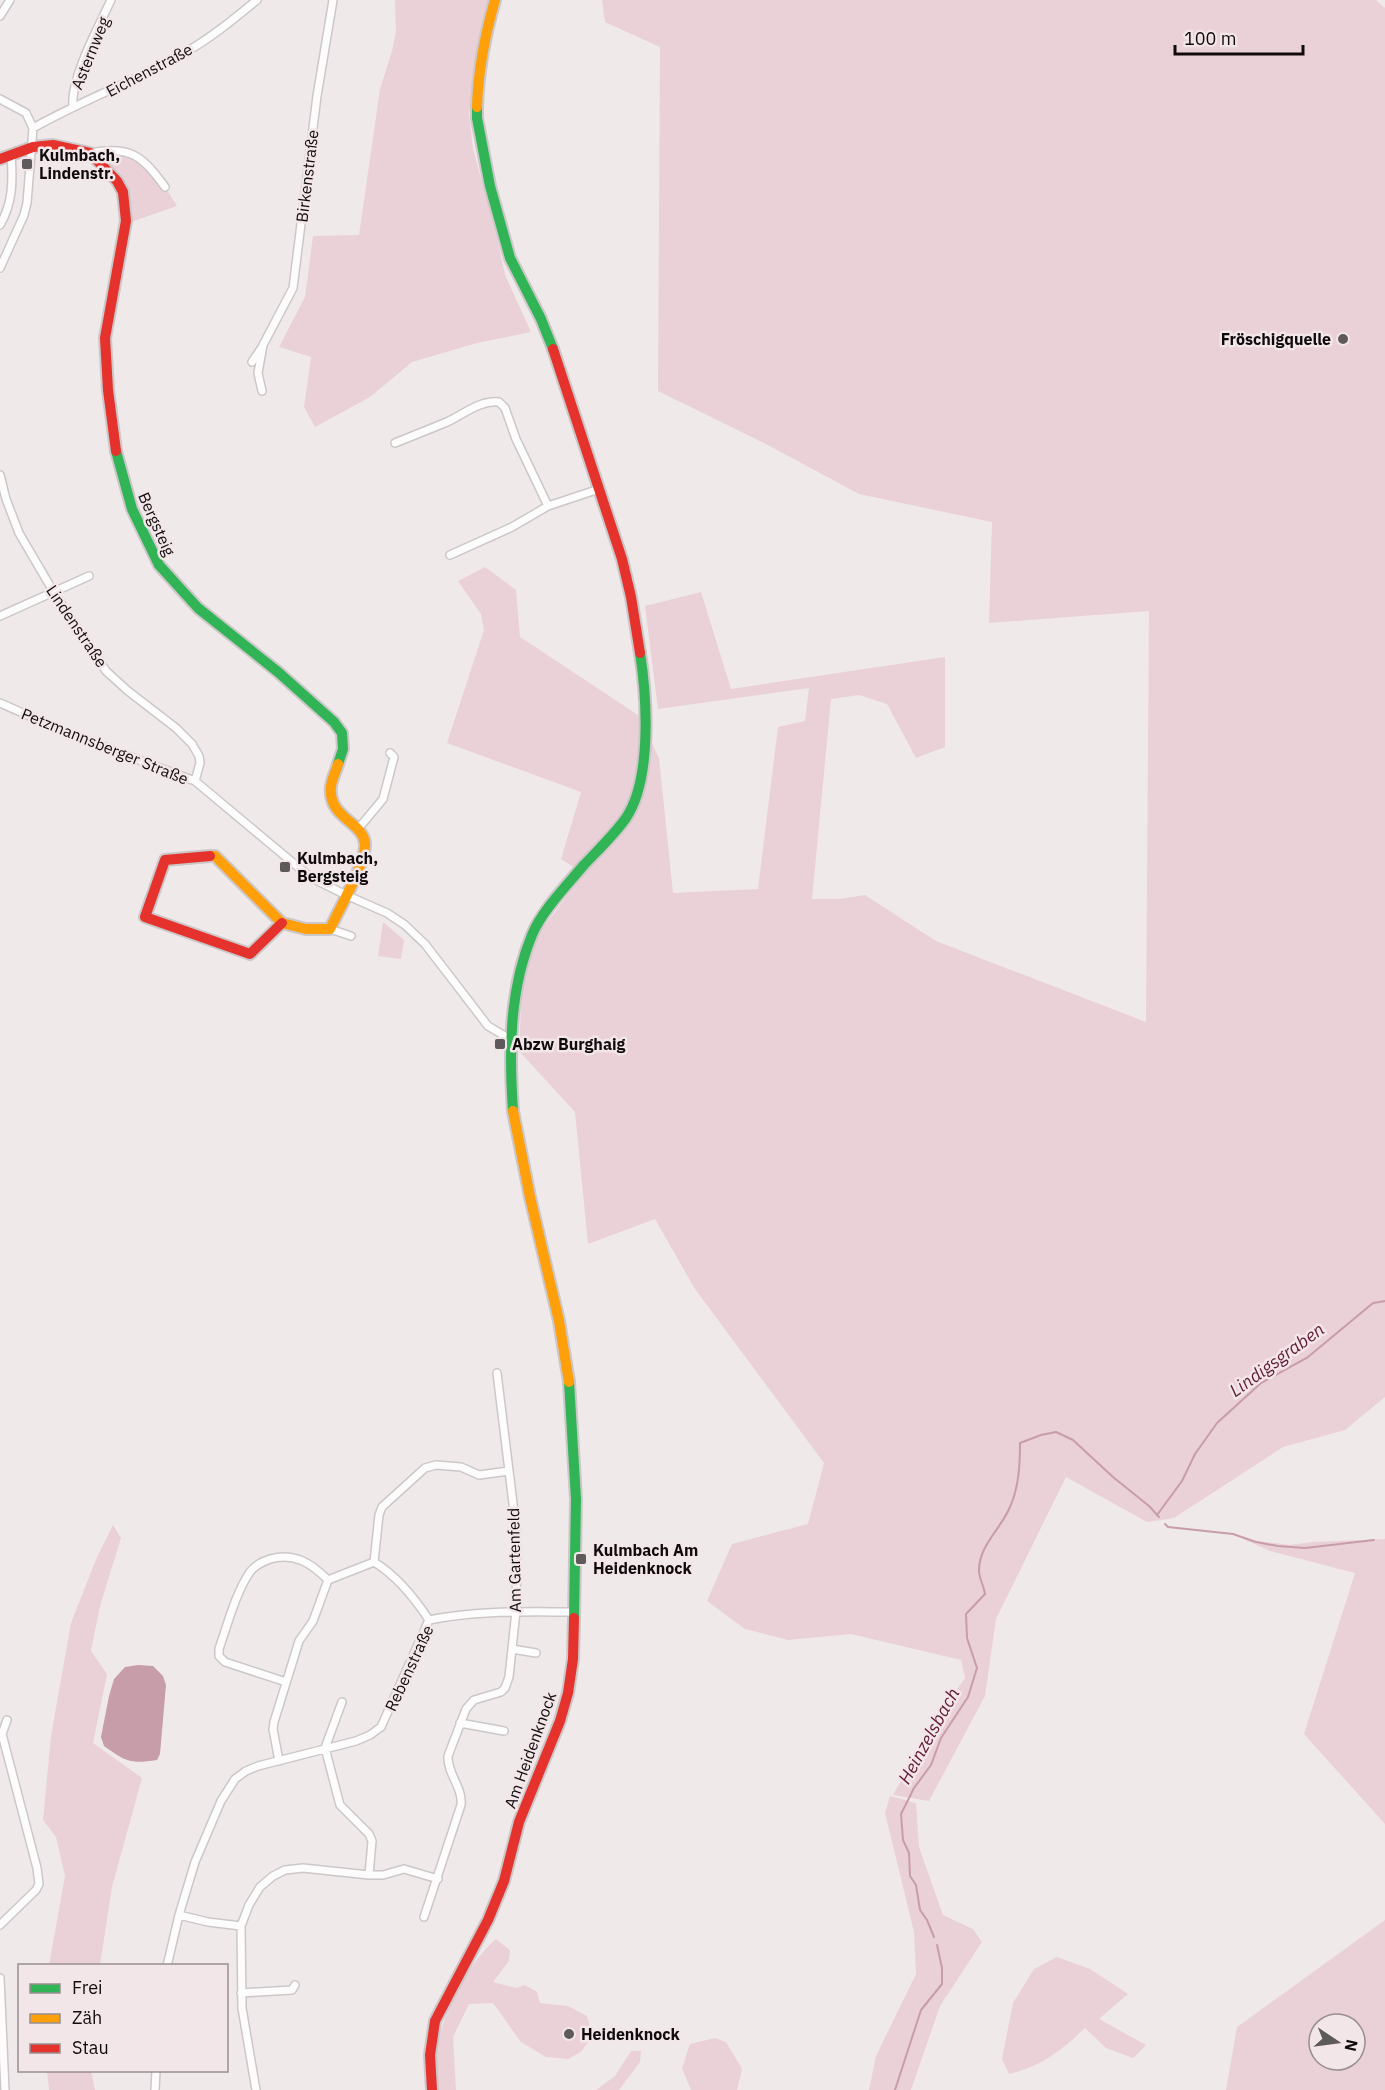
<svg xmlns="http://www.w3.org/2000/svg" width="1385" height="2090" font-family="'IBM Plex Sans',sans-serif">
<rect width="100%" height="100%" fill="#f0e9ea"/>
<path fill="#ead0d7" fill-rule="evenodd" d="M 395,0 L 488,0 L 469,113 L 473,149 L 496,232 L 505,275 L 531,332 L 477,343 L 412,362 L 370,397 L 315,427 L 304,407 L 311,357 L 279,347 L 305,297 L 313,236 L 359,235 L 380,89 L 392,51 L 396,32 Z
M 602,0 L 1376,0 L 1385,8 L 1385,1397 L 1345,1430 L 1283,1447 L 1174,1518 L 1147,1522 L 1066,1477 L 996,1619 L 985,1696 L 929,1801 L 893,1795 L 931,1726 L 965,1678 L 961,1660 L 851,1634 L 788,1640 L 745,1629 L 707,1601 L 732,1544 L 808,1524 L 824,1463 L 695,1289 L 655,1219 L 588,1244 L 575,1112 L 519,1051 L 522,987 L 535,938 L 584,874 L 561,859 L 581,792 L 447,743 L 484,630 L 481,614 L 458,581 L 485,567 L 516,590 L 520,637 L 638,715 L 659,758 L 673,893 L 758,889 L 778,727 L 805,721 L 809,688 L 658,709 L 645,606 L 701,592 L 731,689 L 945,657 L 945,747 L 916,758 L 887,704 L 859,695 L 831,699 L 812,899 L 839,899 L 865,895 L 936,941 L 1146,1022 L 1149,611 L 989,623 L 992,522 L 859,494 L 764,443 L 658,391 L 660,47 L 605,22 Z
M 118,149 L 142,160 L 165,187 L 177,206 L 125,224 L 126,201 L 90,153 Z
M 383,922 L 404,940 L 401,959 L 378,956 Z
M 113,1525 L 121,1538 L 100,1606 L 91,1651 L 107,1674 L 93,1743 L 142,1778 L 112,1887 L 100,1965 L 49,1965 L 65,1876 L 56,1837 L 43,1820 L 51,1736 L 71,1623 L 97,1557 Z
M 1243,1539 L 1289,1545 L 1313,1542 L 1385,1539 L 1385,1824 L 1304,1734 L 1355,1573 L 1270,1551 Z
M 890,1796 L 916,1803 L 919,1847 L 943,1915 L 973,1929 L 982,1942 L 940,2006 L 911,2090 L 869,2090 L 876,2056 L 916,1974 L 914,1932 L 885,1813 Z
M 1385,1920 L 1385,2090 L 1226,2090 L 1237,2027 ZM 1319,2024 L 1355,2024 L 1355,2060 L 1319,2060 Z
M 496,1939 L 510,1950 L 509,1961 L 493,1982 L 516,1988 L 525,1985 L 537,1992 L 540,2003 L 568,2006 L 587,2016 L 593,2035 L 581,2052 L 568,2059 L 546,2057 L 521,2042 L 493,2003 L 469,2004 L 453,2037 L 456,2090 L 435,2090 C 435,2079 433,2068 435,2057 C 441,2017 465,1966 496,1939 Z
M 1057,1957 L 1090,1969 L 1128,1994 L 1099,2019 L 1146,2045 L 1133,2058 L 1106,2048 L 1085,2028 C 1061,2051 1042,2066 1009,2074 L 1002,2059 L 1013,2003 L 1034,1969 Z
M 715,2038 L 726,2042 L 742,2069 L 737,2090 L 691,2090 L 682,2068 L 690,2044 Z
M 631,2051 L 641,2051 L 640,2062 L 619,2090 L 596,2090 L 615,2076 Z
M 47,2071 L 91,2071 L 95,2090 L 49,2090 Z"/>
<path fill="#c79da9" d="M 138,1665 L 153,1666 L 163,1676 L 166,1685 L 160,1754 L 157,1760 C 131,1764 126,1762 104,1746 L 101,1737 L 109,1696 L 114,1679 L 125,1667 Z"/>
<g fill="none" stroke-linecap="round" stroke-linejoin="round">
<path stroke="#c79da9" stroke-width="2" d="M 1157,1515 L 1182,1481 L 1195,1454 L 1217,1423 L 1261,1383 L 1308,1357 L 1373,1303 L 1385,1301
M 1165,1524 L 1168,1527 L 1233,1534 L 1256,1542 L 1278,1546 L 1305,1548 L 1374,1540
M 934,1937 L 927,1920 L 920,1910 L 916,1885 L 910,1876 L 909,1853 L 903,1840 L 901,1814 L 914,1788 L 931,1765 L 941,1738 L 968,1697 L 977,1668 L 967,1638 L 966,1614 L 985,1594 C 984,1587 980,1580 979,1572 C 978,1546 1001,1529 1010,1507 C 1019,1487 1020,1464 1020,1443 L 1041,1435 L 1056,1432 L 1073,1440 L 1113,1477 L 1149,1506 L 1159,1517
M 895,2090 L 921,2010 L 942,1984 L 942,1968 L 937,1945"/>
<g stroke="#ccc7c8" stroke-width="10">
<path id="street" d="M 0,16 L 10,0
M 0,99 L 26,113 L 33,128 L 27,203 L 24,215 L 0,268
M 73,106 C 70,79 99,26 111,0
M 33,128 C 83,100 137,80 186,52 C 211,38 235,18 257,0
M 90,153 C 131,145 142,156 165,187
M 0,225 C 13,203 13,180 11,155
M 252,362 L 262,347
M 262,391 L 258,373 L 263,345 L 293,288 L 317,96 L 333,0
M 395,443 C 412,436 430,429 447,422 C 464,414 480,400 499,402 L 505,408 L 516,439 L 548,506
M 0,475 L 6,499 L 19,533 L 53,591 L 106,671 L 128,691 L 176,728 L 192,744 L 199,756 L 200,763 L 195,781
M 450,555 L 512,527 L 548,506 L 599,489
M 0,616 L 89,576
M 0,703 L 73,735 L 195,781 L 310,877 L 346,895 L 387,913 L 405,925 L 425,944 L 488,1026 L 510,1039
M 358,829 L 383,799 L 394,757 L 390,753
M 330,929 L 351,936
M 374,1562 L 379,1515 L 382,1507 L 425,1468 L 436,1465 L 461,1467 L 479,1475 L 509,1471
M 374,1562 C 397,1576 414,1597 429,1620
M 328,1580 L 374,1562
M 512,1649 L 536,1653
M 286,1682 L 225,1662 L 219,1656 L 219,1649 C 227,1626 236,1592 250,1572 C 255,1565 262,1562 270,1559 C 294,1552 311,1563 328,1580
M 342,1702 L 325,1748 L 340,1805 L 369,1834 L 372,1841 L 369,1875
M 460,1723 L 504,1731
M 279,1761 L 273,1729 L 274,1722 L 299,1641 L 313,1621 L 328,1580
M 179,1915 L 208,1922 L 241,1926
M 424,1917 L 461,1805 C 463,1787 447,1774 448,1756 L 466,1709 L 474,1700 L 501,1692 L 505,1688 L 509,1677 L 516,1611 L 517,1536 L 497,1373
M 0,1925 L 36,1890 L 39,1884 L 37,1868 L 2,1734 L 7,1720
M 167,1966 L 179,1915 L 195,1862 L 221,1801 L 235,1779 L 246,1771 L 258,1766 L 356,1741 L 370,1735 L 381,1727 L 429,1620 C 477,1610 526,1612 575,1612
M 0,1978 L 5,2090
M 241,1993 L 292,1990 L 295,1985
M 155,2090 L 156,2070
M 256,2090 L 242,2008 L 241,1926 L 249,1905 L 260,1887 L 273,1876 L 285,1870 L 303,1868 L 369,1875 L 383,1875 L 404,1869 L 438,1879"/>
</g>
<g stroke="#ccc7c8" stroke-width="14">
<path id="fast" d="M 477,107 L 477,118 L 490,186 L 510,258 L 541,319 L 553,349
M 116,451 L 132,509 L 159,565 L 198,608 L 278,672 L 334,722 L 342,733 L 343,749 L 338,764
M 513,1111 C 509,1053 509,990 532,935 C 541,912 567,885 583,866 C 597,851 614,835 626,818 C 652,779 647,698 640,653
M 569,1382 L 576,1499 L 574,1618"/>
</g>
<g stroke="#ccc7c8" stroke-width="14">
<path id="slow" d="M 477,107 C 478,70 485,35 495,0
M 210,856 L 215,856 L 282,923 L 306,929 L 330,929 C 339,909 366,863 365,844 C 364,822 327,818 331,786 C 332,779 336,771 338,764
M 513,1111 L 530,1197 L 559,1321 L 569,1382"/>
</g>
<g stroke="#ccc7c8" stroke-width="14">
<path id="jam" d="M 0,159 L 33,147 L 53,145 L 90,153 L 117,181 L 123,192 L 126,221 L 105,338 L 108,390 L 116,451
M 553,349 L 622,559 L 631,597 L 640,653
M 210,856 L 165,860 L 145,917 L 250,954 L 282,923
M 432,2090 L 430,2055 L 435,2021 L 488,1920 L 504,1881 L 519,1822 L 560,1721 L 568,1693 L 573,1659 L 574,1618"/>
</g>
<use href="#street" stroke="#fdfcfc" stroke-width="7"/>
<use href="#fast" stroke="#30b455" stroke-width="10"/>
<use href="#slow" stroke="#ff9f0a" stroke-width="10"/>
<use href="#jam" stroke="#e5322d" stroke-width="10"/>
</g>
<g fill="#5e595a" stroke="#f3e6e9" stroke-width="2">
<rect x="21" y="158" width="12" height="12" rx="3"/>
<circle cx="1343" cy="339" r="6"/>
<rect x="279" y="861" width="12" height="12" rx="3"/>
<rect x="494" y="1038" width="12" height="12" rx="3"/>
<rect x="575" y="1553" width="12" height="12" rx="3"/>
<circle cx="569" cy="2034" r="6"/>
</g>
<g text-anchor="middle" stroke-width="5" stroke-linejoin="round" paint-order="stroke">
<g font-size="16" fill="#100c0d" stroke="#f3e6e9">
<text transform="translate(90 53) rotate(-68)" y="6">Asternweg</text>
<text transform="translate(149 70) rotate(-28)" y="6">Eichenstraße</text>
<text transform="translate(307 176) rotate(-83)" y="6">Birkenstraße</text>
<text transform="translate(157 524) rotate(66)" y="6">Bergsteig</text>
<text transform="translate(77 626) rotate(56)" y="6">Lindenstraße</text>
<text transform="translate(105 746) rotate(22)" y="6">Petzmannsberger Straße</text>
<text transform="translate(514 1560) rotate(-91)" y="6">Am Gartenfeld</text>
<text transform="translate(409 1668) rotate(-65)" y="6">Rebenstraße</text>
<text transform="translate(530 1750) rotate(-70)" y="6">Am Heidenknock</text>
</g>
<g font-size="16" font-weight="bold" fill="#100c0d" stroke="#f3e6e9" text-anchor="start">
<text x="39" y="161">Kulmbach,<tspan x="39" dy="18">Lindenstr.</tspan></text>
<text x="1331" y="345" text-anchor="end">Fröschigquelle</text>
<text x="297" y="864">Kulmbach,<tspan x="297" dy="18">Bergsteig</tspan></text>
<text x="512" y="1050">Abzw Burghaig</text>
<text x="593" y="1556">Kulmbach Am<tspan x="593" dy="18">Heidenknock</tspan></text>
<text x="581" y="2040">Heidenknock</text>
</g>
<g font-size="18" font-style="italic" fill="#601b36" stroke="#f3e6e9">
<text transform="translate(1277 1360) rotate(-36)" y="6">Lindigsgraben</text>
<text transform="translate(929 1736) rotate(-61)" y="6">Heinzelsbach</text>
</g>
</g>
<rect x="18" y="1964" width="210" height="108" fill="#f3e6e9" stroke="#988f91" stroke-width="1.5"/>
<rect x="30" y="1984" width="30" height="9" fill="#30b455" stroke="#988f91" stroke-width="1.5"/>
<text x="72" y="1994" font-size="18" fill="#100c0d">Frei</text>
<rect x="30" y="2014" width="30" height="9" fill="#ff9f0a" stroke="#988f91" stroke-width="1.5"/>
<text x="72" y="2024" font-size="18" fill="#100c0d">Zäh</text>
<rect x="30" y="2044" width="30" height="9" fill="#e5322d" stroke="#988f91" stroke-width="1.5"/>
<text x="72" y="2054" font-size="18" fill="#100c0d">Stau</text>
<g transform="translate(1337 2042) rotate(103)"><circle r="28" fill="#f3e6e9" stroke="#988f91" stroke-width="1.5"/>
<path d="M0-4.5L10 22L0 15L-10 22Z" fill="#5e595a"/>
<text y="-9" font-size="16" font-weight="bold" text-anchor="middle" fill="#100c0d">N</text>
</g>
<path d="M1175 45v9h128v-9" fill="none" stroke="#100c0d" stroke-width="3"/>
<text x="1184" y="45" font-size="18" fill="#100c0d" stroke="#f3e6e9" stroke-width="4.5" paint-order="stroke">100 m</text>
</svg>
